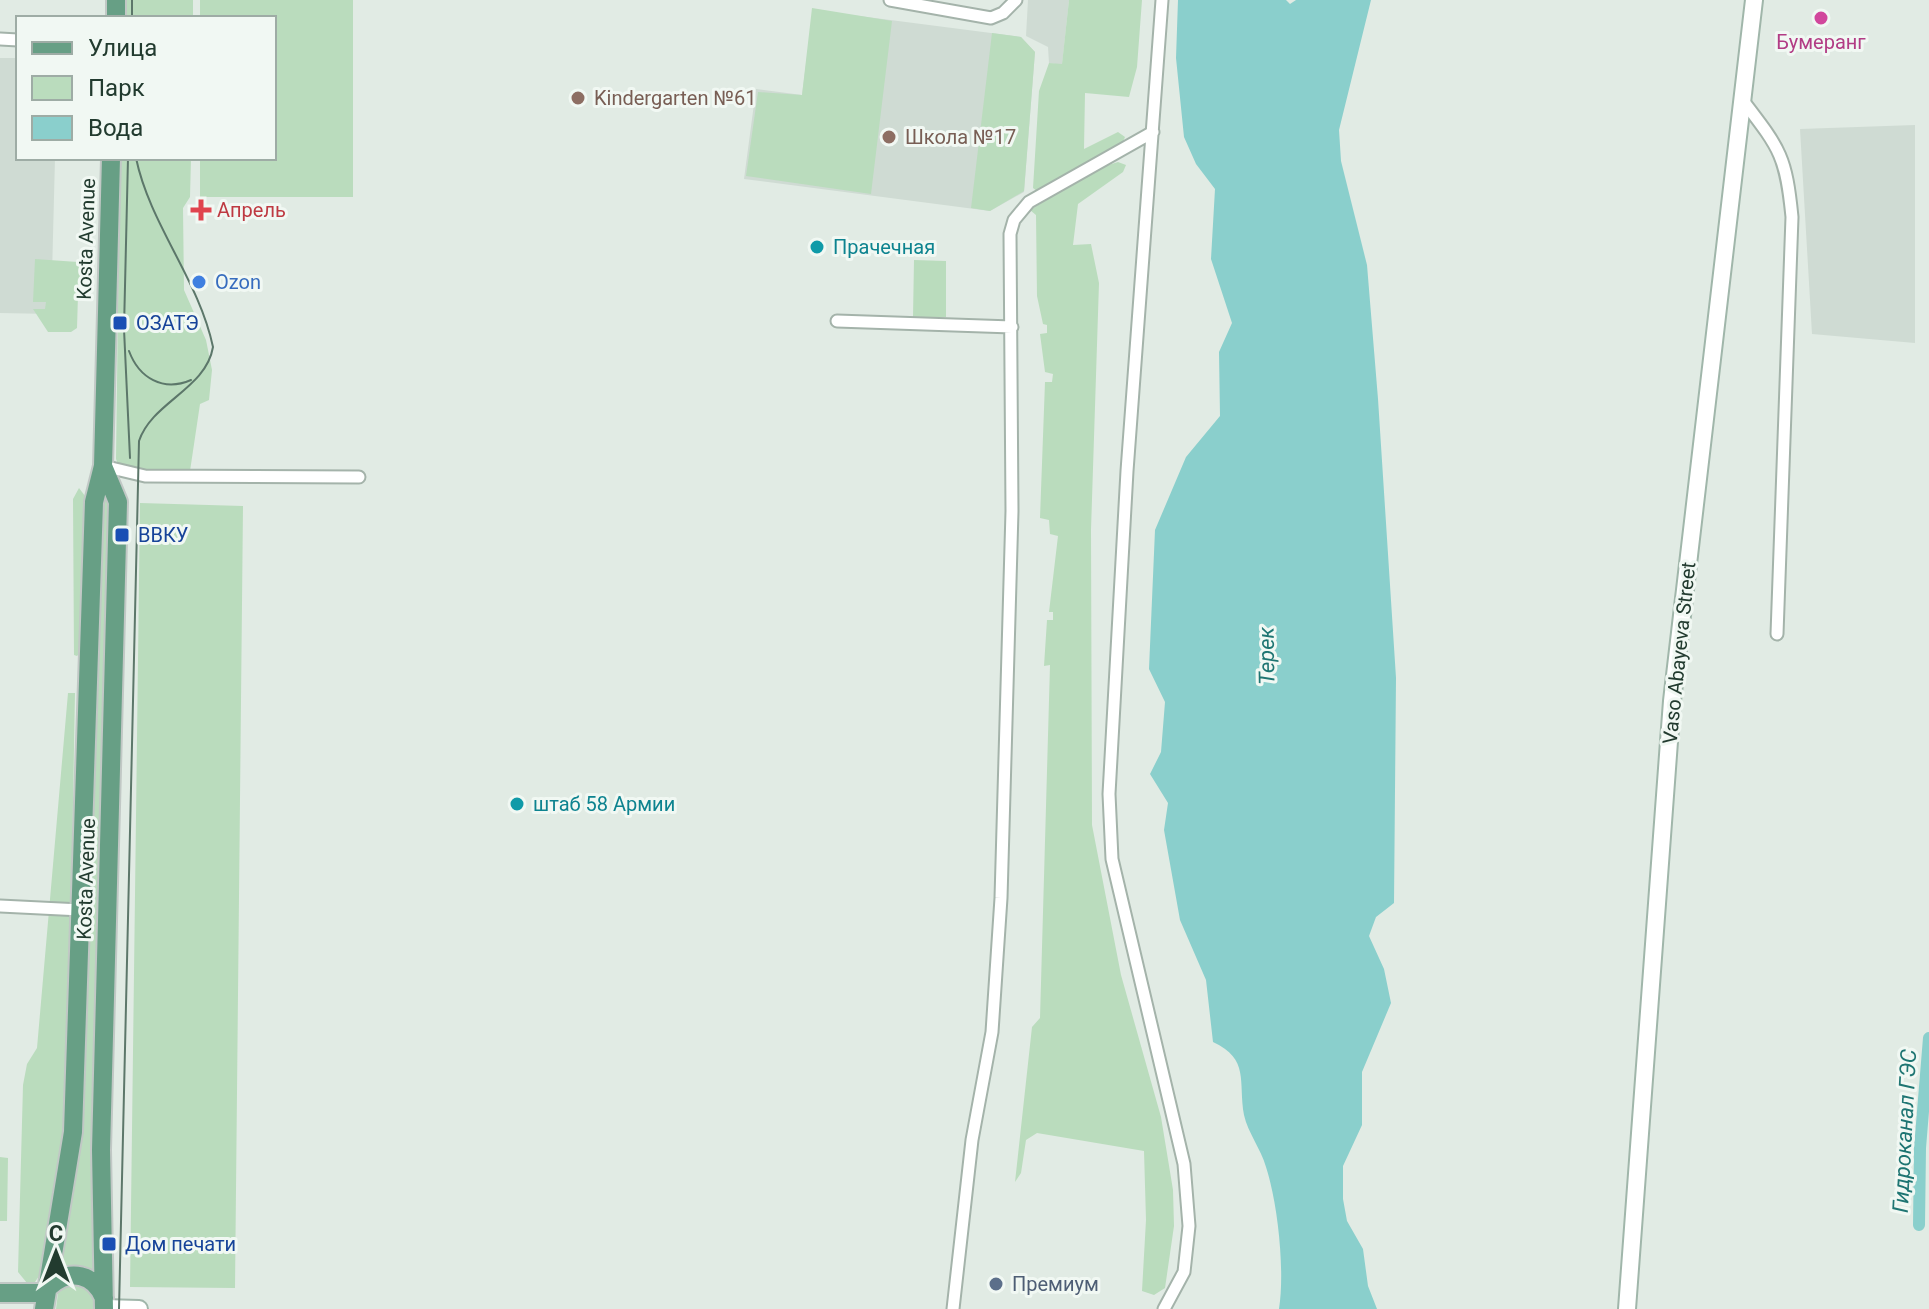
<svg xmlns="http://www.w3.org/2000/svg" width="1929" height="1309" font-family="Roboto,sans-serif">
<rect width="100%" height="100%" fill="#e1ebe4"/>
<path fill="#cfdbd3" d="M 1028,0 L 1069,0 L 1062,65 L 1049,63 L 1048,47 L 1026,36 Z
M 813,10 L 1021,37 L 1035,52 L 1024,192 L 990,211 L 744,179 L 756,89 L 802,95 Z
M 0,58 L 18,58 L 18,158 L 55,158 L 51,314 L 0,313 Z
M 1915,125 L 1915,343 L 1812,334 L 1800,129 Z"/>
<path fill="#badcbd" d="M 127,0 L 193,0 L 193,18 L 126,18 Z
M 200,0 L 353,0 L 353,197 L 200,197 L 200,158 L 274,158 L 274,18 L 200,18 Z
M 1069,0 L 1142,0 L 1137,67 L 1129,97 L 1085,93 L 1084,149 L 1118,132 L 1125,137 L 1122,144 L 1037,191 L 1033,188 L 1039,91 L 1049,63 L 1062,64 Z
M 812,8 L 892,21 L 871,194 L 746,176 L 758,92 L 802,95 Z
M 992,33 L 1021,37 L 1035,52 L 1024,191 L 990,211 L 971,208 Z
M 120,158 L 191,158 L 190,197 L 183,208 L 184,290 L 206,340 L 212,370 L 209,400 L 200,404 L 190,471 L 149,473 L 118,464 L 116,459 Z
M 1118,162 L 1126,165 L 1123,172 L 1078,204 L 1073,245 L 1091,244 L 1099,283 L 1091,530 L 1092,825 L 1121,975 L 1161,1117 L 1173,1190 L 1174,1226 L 1165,1288 L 1154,1295 L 1142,1291 L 1146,1220 L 1144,1151 L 1037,1133 L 1026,1140 L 1021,1173 L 1015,1182 L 1032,1027 L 1040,1018 L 1050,665 L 1044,666 L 1047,620 L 1053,620 L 1053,612 L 1049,612 L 1058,536 L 1050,534 L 1049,520 L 1040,518 L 1045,382 L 1052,382 L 1053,374 L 1045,372 L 1040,334 L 1047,333 L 1047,325 L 1043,324 L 1037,296 L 1036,215 L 1030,210 L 1099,168 Z
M 35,259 L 92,263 L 91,286 L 78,295 L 77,328 L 71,332 L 48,332 L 33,309 L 45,309 L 46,302 L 33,302 Z
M 914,260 L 946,261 L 946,317 L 913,317 Z
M 79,488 L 85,496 L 81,652 L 77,656 L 74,655 L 73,499 Z
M 101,501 L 112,501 L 95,1275 L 58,1273 Z
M 140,503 L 243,506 L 235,1288 L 130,1287 Z
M 68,693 L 75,693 L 67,1131 L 39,1276 L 35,1282 L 27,1283 L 18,1272 L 23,1085 L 27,1064 L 37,1048 Z
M 0,1157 L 8,1158 L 7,1221 L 0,1221 Z
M 69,1285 L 86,1288 L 94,1300 L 93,1309 L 56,1309 L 58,1293 Z"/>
<path fill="#8acfcc" d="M 1178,0 L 1286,0 L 1290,4 L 1296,0 L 1371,0 L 1339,130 L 1341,161 L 1367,265 L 1378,399 L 1396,678 L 1394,903 L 1376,917 L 1369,936 L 1384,969 L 1391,1003 L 1362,1072 L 1362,1125 L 1343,1166 L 1343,1199 L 1347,1221 L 1363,1249 L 1368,1286 L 1377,1309 L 1279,1309 C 1285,1271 1278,1204 1266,1167 C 1261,1149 1248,1133 1244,1115 C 1238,1082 1250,1059 1213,1042 L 1206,980 L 1180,920 L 1164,830 L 1168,803 L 1150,774 L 1161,752 L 1165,702 L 1149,669 L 1155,530 L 1186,457 L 1220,416 L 1219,352 L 1232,323 L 1211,259 L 1215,189 L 1196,164 L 1184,137 L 1176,58 Z"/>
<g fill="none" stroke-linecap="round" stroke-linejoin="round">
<path stroke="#8acfcc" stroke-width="12" d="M 1919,1225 L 1920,1148 L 1929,1038"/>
<g stroke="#a4b3aa" stroke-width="15">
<path id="minor" d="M 890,0 L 991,18 L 1003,13 L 1016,0
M 1162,0 L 1127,471 L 1109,794 L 1112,859 L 1184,1164 L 1189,1226 L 1184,1272 L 1164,1309
M 0,39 L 18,40
M 1744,102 C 1780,149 1786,156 1792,217 L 1777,634
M 837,321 L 1012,327
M 103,466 L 145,476 L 359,477
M 0,906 L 81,910
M 953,1309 L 972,1140 L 992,1032 L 1001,898 L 1012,511 L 1010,234 L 1014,220 L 1029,202 L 1153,132"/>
</g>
<g stroke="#a0b6aa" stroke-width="20">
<path id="secondary" d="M 104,1308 L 139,1309
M 1627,1309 L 1672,701 L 1754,0"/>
</g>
<g stroke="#c1c8c5" stroke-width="22">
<path id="primary" d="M 116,18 L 116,0
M 103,466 L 118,502 L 101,1150 L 104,1309
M 50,1286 C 70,1268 94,1274 104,1298
M 0,1293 L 45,1293
M 44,1309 L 73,1132 L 94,502 L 103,466 L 111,158"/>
</g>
<use href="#minor" stroke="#fff" stroke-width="11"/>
<use href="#secondary" stroke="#fff" stroke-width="16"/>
<use href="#primary" stroke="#679f85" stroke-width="18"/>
<path stroke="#5c776a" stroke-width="2" d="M 132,18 L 132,0
M 128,158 L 124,329 L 130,458
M 129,351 C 139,378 163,392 191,380
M 119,1309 L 139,441 C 152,402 206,389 213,347 C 199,280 150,225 136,158"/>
</g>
<circle fill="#d1479c" stroke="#f1f8f3" stroke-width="3" cx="1821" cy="18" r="8"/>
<g fill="#8d6e63" stroke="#f1f8f3" stroke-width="3">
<circle cx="578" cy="98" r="8"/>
<circle cx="889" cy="137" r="8"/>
</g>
<path fill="#e0444e" stroke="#f1f8f3" stroke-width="3" d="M197 198h8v8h8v8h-8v8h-8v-8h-8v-8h8z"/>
<g fill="#0f9aa8" stroke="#f1f8f3" stroke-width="3">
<circle cx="817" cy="247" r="8"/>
<circle cx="517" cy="804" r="8"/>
</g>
<circle fill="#3f7fe0" stroke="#f1f8f3" stroke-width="3" cx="199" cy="282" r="8"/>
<g fill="#1a4fb4" stroke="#f1f8f3" stroke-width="3">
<rect x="112" y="315" width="16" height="16" rx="4"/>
<rect x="114" y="527" width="16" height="16" rx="4"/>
<rect x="101" y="1236" width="16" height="16" rx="4"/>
</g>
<circle fill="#5c6f8a" stroke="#f1f8f3" stroke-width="3" cx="996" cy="1284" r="8"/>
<g text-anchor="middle" stroke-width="6" stroke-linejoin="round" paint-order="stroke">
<g font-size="20" fill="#b23c85" stroke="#f1f8f3">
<text x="1821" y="49">Бумеранг</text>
</g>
<g font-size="20" fill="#785e54" stroke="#f1f8f3" text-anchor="start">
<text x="594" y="105">Kindergarten №61</text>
<text x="905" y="144">Школа №17</text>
</g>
<g font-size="20" fill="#be3a42" stroke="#f1f8f3" text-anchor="start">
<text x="217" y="217">Апрель</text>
</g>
<g font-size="20" fill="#223b2f" stroke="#f1f8f3">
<text transform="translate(86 239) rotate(-88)" y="7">Kosta Avenue</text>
<text transform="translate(1679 653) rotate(-84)" y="7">Vaso Abayeva Street</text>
<text transform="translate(86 879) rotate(-88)" y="7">Kosta Avenue</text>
</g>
<g font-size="20" fill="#0d838f" stroke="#f1f8f3" text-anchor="start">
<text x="833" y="254">Прачечная</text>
<text x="533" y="811">штаб 58 Армии</text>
</g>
<g font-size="20" fill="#366cbe" stroke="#f1f8f3" text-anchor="start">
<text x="215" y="289">Ozon</text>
</g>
<g font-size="20" fill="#164399" stroke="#f1f8f3" text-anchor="start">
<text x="136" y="330">ОЗАТЭ</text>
<text x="138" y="542">ВВКУ</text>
<text x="125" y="1251">Дом печати</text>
</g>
<g font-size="20" fill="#4e5e75" stroke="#f1f8f3" text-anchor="start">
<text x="1012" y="1291">Премиум</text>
</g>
<g font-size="22" font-style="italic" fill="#1e7572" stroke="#f1f8f3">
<text transform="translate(1266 656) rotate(-91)" y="8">Терек</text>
<text transform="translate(1904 1131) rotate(-87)" y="8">Гидроканал ГЭС</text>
</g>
</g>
<rect x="16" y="16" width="260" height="144" fill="#f1f8f3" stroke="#9eaca5" stroke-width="2"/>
<rect x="32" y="42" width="40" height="12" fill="#679f85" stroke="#9eaca5" stroke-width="2"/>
<text x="88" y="56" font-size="24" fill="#223b2f">Улица</text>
<rect x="32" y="76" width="40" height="24" fill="#badcbd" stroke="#9eaca5" stroke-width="2"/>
<text x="88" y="96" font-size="24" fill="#223b2f">Парк</text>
<rect x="32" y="116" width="40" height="24" fill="#8acfcc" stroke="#9eaca5" stroke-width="2"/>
<text x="88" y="136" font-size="24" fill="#223b2f">Вода</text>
<g transform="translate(56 1253)" stroke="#f1f8f3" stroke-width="6" paint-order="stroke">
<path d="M0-6L14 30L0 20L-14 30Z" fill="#223b2f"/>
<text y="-12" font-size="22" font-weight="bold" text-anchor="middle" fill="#223b2f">С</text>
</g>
</svg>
